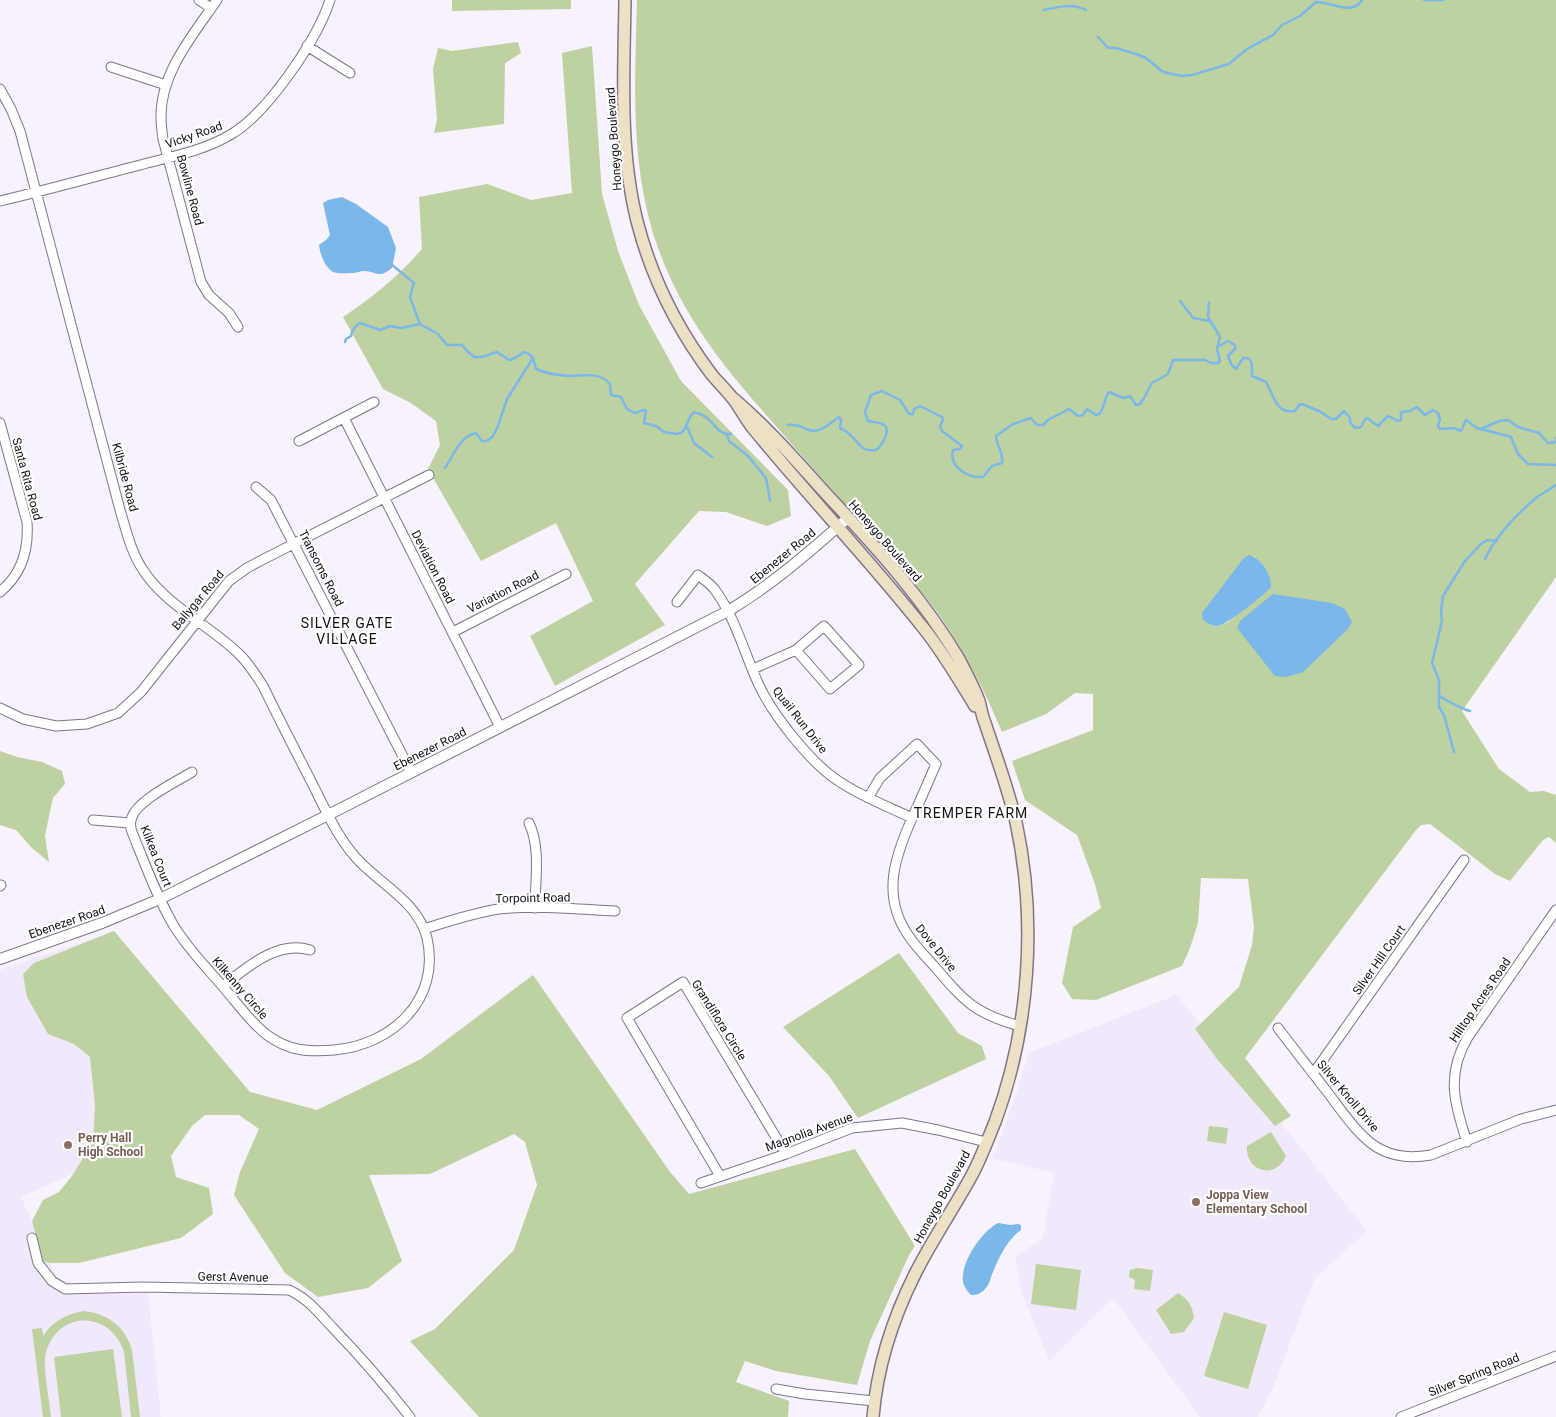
<svg xmlns="http://www.w3.org/2000/svg" width="1556" height="1417" font-family="Roboto,sans-serif">
<rect width="100%" height="100%" fill="#f7f2fd"/>
<path fill="#f1e8fc" d="M 114,931 L 250,1093 L 21,1197 L 57,1278 L 78,1284 L 148,1291 L 161,1417 L 0,1417 L 0,970 Z
M 1176,995 L 1235,1065 L 1367,1231 L 1315,1278 L 1274,1385 L 1258,1417 L 1200,1417 L 1113,1298 L 1049,1361 L 1022,1293 L 1015,1257 L 1043,1238 L 1054,1173 L 992,1158 L 998,1146 L 1018,1088 L 1029,1053 Z"/>
<path fill="#bdd1a1" fill-rule="evenodd" d="M 452,0 L 571,0 L 571,9 L 452,11 Z
M 637,0 L 1556,0 L 1556,577 L 1462,711 L 1499,769 L 1530,792 L 1544,791 L 1556,795 L 1556,843 L 1549,837 L 1543,840 L 1510,881 L 1495,874 L 1430,824 L 1421,825 L 1416,830 L 1245,1058 L 1291,1116 L 1275,1126 L 1217,1059 L 1195,1029 L 1239,987 L 1252,945 L 1254,927 L 1248,879 L 1201,878 L 1198,923 L 1190,948 L 1182,966 L 1096,1000 L 1072,999 L 1062,983 L 1073,927 L 1101,908 L 1095,884 L 1077,835 L 1025,800 L 1012,761 L 1093,730 L 1093,694 L 1075,693 L 1046,714 L 1002,732 C 985,691 965,652 940,616 C 918,586 893,558 869,531 C 838,496 806,461 775,425 C 721,364 678,312 653,233 C 630,157 635,78 637,0 ZM 1254,556 L 1268,573 L 1271,587 L 1228,622 L 1219,626 L 1210,625 Z
M 518,42 L 521,53 L 505,63 L 504,124 L 434,133 L 437,119 L 433,69 L 438,48 L 452,51 Z
M 592,46 L 602,194 L 618,251 L 639,305 L 681,381 L 788,490 L 791,516 L 767,526 L 726,512 L 699,511 L 635,584 L 665,625 L 555,686 L 530,636 L 593,601 L 556,523 L 481,561 L 428,469 L 440,445 L 436,421 L 411,403 L 383,389 L 343,317 C 372,298 399,276 422,249 L 419,197 L 487,184 L 531,200 L 572,193 L 562,53 Z
M 0,751 L 17,757 L 42,762 L 62,771 L 65,784 L 53,798 L 49,816 L 45,836 L 49,862 L 32,848 L 16,830 L 0,825 Z
M 114,931 L 250,1092 L 317,1110 L 421,1059 L 533,975 L 670,1172 L 689,1194 L 855,1149 L 915,1246 L 909,1255 L 870,1341 L 857,1385 L 776,1371 L 745,1361 L 736,1382 L 789,1401 L 788,1417 L 479,1417 L 410,1341 L 435,1329 L 514,1250 L 537,1185 L 525,1142 L 514,1134 L 430,1174 L 369,1175 L 402,1261 L 368,1288 L 318,1297 L 285,1273 L 234,1195 L 240,1172 L 259,1129 L 239,1115 L 205,1115 L 192,1126 L 171,1156 L 176,1177 L 209,1188 L 213,1214 L 181,1238 L 79,1263 L 51,1263 L 43,1261 L 32,1221 L 43,1200 L 59,1192 L 72,1176 L 93,1142 L 95,1105 L 90,1057 L 74,1044 L 48,1034 L 27,997 L 23,974 L 34,963 Z
M 899,953 L 958,1033 L 982,1046 L 986,1059 L 858,1118 L 829,1076 L 783,1027 Z
M 1209,1126 L 1228,1128 L 1226,1144 L 1207,1141 Z
M 1271,1132 L 1286,1156 C 1275,1181 1245,1171 1247,1146 Z
M 1036,1264 L 1081,1270 L 1076,1310 L 1031,1304 Z
M 1137,1268 L 1153,1270 L 1150,1291 L 1134,1289 L 1135,1280 L 1129,1277 L 1130,1270 Z
M 1178,1293 C 1189,1300 1192,1305 1194,1318 L 1184,1332 L 1171,1334 L 1156,1310 Z
M 84,1311 C 109,1314 125,1327 132,1350 L 140,1417 L 131,1417 L 124,1352 C 111,1311 59,1309 46,1352 C 42,1366 50,1401 51,1417 L 43,1417 L 32,1329 L 42,1328 L 43,1336 C 53,1321 66,1314 84,1311 Z
M 1224,1312 L 1267,1325 L 1248,1389 L 1204,1376 Z
M 113,1349 L 122,1417 L 61,1417 L 54,1357 Z"/>
<path fill="#7cb7e9" d="M 342,197 L 356,204 L 388,227 L 396,248 L 392,268 C 378,279 379,272 364,271 C 360,271 357,273 353,273 C 348,273 338,274 333,272 C 325,267 320,254 319,245 L 326,240 L 330,235 L 323,203 L 328,200 Z
M 1249,555 C 1261,558 1272,575 1271,587 C 1264,595 1226,626 1217,626 C 1211,626 1208,623 1203,620 L 1202,613 L 1243,559 Z
M 1273,594 L 1332,603 L 1345,609 L 1352,622 L 1348,629 L 1303,672 L 1286,677 L 1275,676 L 1237,628 L 1240,621 Z
M 998,1223 L 1010,1225 L 1018,1224 L 1021,1225 L 1021,1230 C 1008,1239 999,1257 993,1272 C 990,1278 990,1284 985,1289 C 981,1294 976,1295 971,1295 C 968,1292 964,1287 963,1282 C 960,1263 982,1231 998,1223 Z"/>
<g fill="none" stroke-linecap="round" stroke-linejoin="round">
<path stroke="#7cb7e9" stroke-width="2.5" d="M 1424,0 L 1443,0
M 1044,10 C 1059,7 1071,3 1086,10
M 1098,37 L 1108,48 L 1116,48 L 1139,55 L 1146,58 L 1163,72 L 1182,76 L 1192,75 L 1229,64 L 1247,49 L 1273,35 L 1282,25 L 1300,16 L 1316,2 C 1330,1 1352,17 1362,0
M 391,264 L 414,283 L 410,297 L 420,324 L 438,334 L 447,345 L 462,345 L 466,350 L 474,357 L 482,357 L 497,352 L 509,360 L 515,358 L 524,352 C 533,354 534,361 536,369 C 545,373 557,375 568,376 C 582,376 599,371 610,384 L 611,395 L 621,397 L 627,409 L 635,413 L 644,410 L 646,411 L 644,423 L 656,426 L 664,432 L 676,434 L 681,433 L 684,430 L 691,415 L 695,412 C 699,414 704,415 707,418 C 716,425 718,435 731,434
M 1180,301 L 1193,318 L 1209,321
M 345,342 L 346,339 L 351,336 C 352,330 355,326 360,323 L 380,330 L 390,326 L 401,328 L 420,324
M 1219,346 L 1228,341 L 1235,345 L 1235,349 L 1228,356 L 1231,364 L 1236,369 L 1243,358 C 1255,357 1251,369 1252,376 L 1266,382 C 1274,395 1275,414 1295,411 L 1299,405 L 1302,404 L 1321,412 L 1331,419 L 1336,419 L 1344,411 L 1350,418 L 1350,422 L 1355,428 L 1361,427 L 1365,419 L 1367,418 L 1378,426 L 1388,416 L 1398,421 L 1401,420 L 1401,412 L 1410,411 L 1417,407 L 1425,415 L 1433,410 L 1438,413 L 1440,419 L 1438,426 L 1440,429 L 1453,428 L 1461,431 L 1466,420 L 1477,428 L 1511,437 L 1518,454 L 1528,464 L 1556,465
M 788,425 C 797,424 801,427 809,430 C 820,434 831,422 839,417 L 841,420 L 840,428 C 843,430 846,431 848,433 C 859,441 859,452 876,450 C 881,446 892,431 884,425 C 880,422 872,422 868,421 L 865,412 L 871,395 L 882,391 L 900,400 L 909,414 L 913,414 L 914,409 L 920,406 L 942,417 L 943,420 L 940,426 L 942,431 L 962,446 L 960,449 L 953,450 C 949,467 967,478 983,477 L 992,466 L 1002,463 C 1004,451 996,446 996,436 L 1013,424 L 1031,418 L 1037,425 L 1043,425 L 1048,420 L 1069,409 L 1078,416 L 1083,415 L 1087,409 L 1096,415 L 1099,414 C 1105,408 1104,398 1109,392 L 1123,398 L 1130,396 L 1136,405 L 1140,404 L 1144,398 L 1152,383 L 1168,374 L 1173,360 L 1205,360 L 1211,363 L 1218,363 L 1220,361 L 1217,349 L 1220,337 L 1208,317 L 1209,302
M 687,427 L 694,443 L 712,457
M 1483,428 L 1499,421 L 1508,420 L 1518,427 L 1539,433 L 1548,443 L 1556,442 L 1556,438
M 727,434 L 729,441 L 748,456 L 766,478 L 770,500
M 445,468 C 453,456 461,435 476,433 L 482,441 L 487,441 L 493,436 L 498,426 L 507,399 L 533,358
M 1485,559 C 1496,536 1516,515 1536,498 C 1542,493 1550,490 1556,485
M 1439,695 C 1442,699 1465,710 1470,711
M 1454,752 L 1444,715 L 1439,707 L 1439,680 L 1432,663 L 1442,621 L 1441,611 L 1443,596 L 1465,561 L 1481,544 L 1487,540 L 1497,541"/>
<g stroke="#7f758c" stroke-width="11">
<path id="minor" d="M 199,0 L 211,8
M 217,0 C 193,35 161,72 161,116 C 161,124 162,132 163,139 L 201,282 L 209,295 L 229,313 L 238,327
M 307,46 L 350,73
M 111,67 L 166,85
M 0,89 L 11,109 L 20,131 L 120,510 C 126,530 131,552 143,570 C 167,607 210,625 240,655 C 249,664 256,675 263,686 C 279,719 296,752 313,785 C 327,813 340,843 363,865 C 386,887 419,905 427,938 C 441,1000 392,1045 334,1050 C 307,1052 289,1051 267,1035 C 250,1022 238,1004 224,988 C 207,968 188,949 174,926 C 157,897 145,864 132,832 C 130,827 130,822 132,817 C 138,800 176,782 192,772
M 0,201 C 47,190 93,177 140,165 C 170,157 203,151 230,135 C 267,114 317,40 330,0
M 344,418 L 500,727
M 0,423 L 27,522 C 29,550 22,574 0,592
M 299,441 L 374,402
M 256,487 L 271,500 L 411,772
M 677,602 L 698,575 C 703,579 711,584 715,590 C 735,617 744,652 758,683 C 772,714 810,762 837,780 C 860,796 887,806 912,818
M 453,632 L 566,574
M 753,669 L 796,650 L 824,626 L 859,665 L 830,689 L 796,650
M 0,708 L 23,719 L 56,726 L 87,724 L 118,713 L 141,692 L 229,581 L 247,568 L 262,560 L 429,475
M 868,798 L 880,778 L 917,744 L 936,764 C 928,782 921,799 913,816 C 895,856 881,895 908,935 C 916,947 926,957 935,967 C 964,1001 975,1014 1020,1026
M 93,820 L 130,823
M 529,823 C 541,848 535,881 535,908
M 0,886 L 1,885
M 424,929 C 449,921 473,913 499,909 C 537,905 577,909 615,911
M 223,986 C 247,967 278,940 310,950
M 1278,1028 C 1293,1048 1309,1068 1325,1089 C 1340,1108 1360,1140 1382,1150 C 1398,1158 1414,1158 1431,1155 L 1521,1119 L 1556,1110
M 1313,1074 L 1464,860
M 1467,1142 C 1454,1103 1446,1074 1468,1037 L 1556,910
M 720,1176 L 627,1018 L 683,982 L 786,1154
M 701,1183 L 786,1154 L 852,1128 L 902,1123 L 938,1130 L 986,1142
M 32,1238 L 38,1263 L 52,1281 L 65,1289 L 143,1287 L 289,1290 C 307,1298 319,1313 332,1327 C 360,1356 386,1386 410,1417
M 776,1389 L 805,1394 L 874,1401
M 1401,1417 L 1556,1356"/>
</g>
<g stroke="#7f758c" stroke-width="12">
<path id="tertiary" d="M 0,959 L 102,923 L 160,899 L 328,815 L 728,611 C 772,585 810,551 848,518"/>
</g>
<g stroke="#7f758c" stroke-width="14">
<path id="secondary" d="M 625,0 C 624,73 619,149 637,221 C 651,276 678,330 712,375 C 719,383 727,391 734,400 C 740,408 745,418 752,427 C 808,496 870,560 925,630 C 944,654 959,680 975,706
M 734,399 C 769,429 799,464 830,498 C 877,548 924,600 959,659 C 966,673 974,687 979,701 C 981,708 982,716 985,723 C 996,756 1008,788 1016,822 C 1037,920 1030,1027 995,1122 C 988,1139 981,1158 972,1175 C 954,1208 932,1240 915,1274 C 893,1318 877,1368 873,1417"/>
</g>
<use href="#minor" stroke="#fff" stroke-width="9"/>
<use href="#tertiary" stroke="#fff" stroke-width="10"/>
<use href="#secondary" stroke="#ece1c4" stroke-width="11"/>
</g>
<g fill="#8d6e63" stroke="#fff" stroke-width="2">
<circle cx="68" cy="1145" r="5"/>
<circle cx="1196" cy="1202" r="5"/>
</g>
<g text-anchor="middle" stroke-width="4.5" stroke-linejoin="round" paint-order="stroke">
<g font-size="12" fill="#130f18" stroke="#fff">
<text transform="translate(194 135) rotate(-19)" y="4">Vicky Road</text>
<text transform="translate(614 139) rotate(-94)" y="4">Honeygo Boulevard</text>
<text transform="translate(190 190) rotate(75)" y="4">Bowline Road</text>
<text transform="translate(125 477) rotate(75)" y="4">Kilbride Road</text>
<text transform="translate(27 479) rotate(75)" y="4">Santa Rita Road</text>
<text transform="translate(885 541) rotate(49)" y="4">Honeygo Boulevard</text>
<text transform="translate(783 556) rotate(-39)" y="4">Ebenezer Road</text>
<text transform="translate(433 567) rotate(63)" y="4">Deviation Road</text>
<text transform="translate(321 568) rotate(63)" y="4">Transoms Road</text>
<text transform="translate(503 592) rotate(-27)" y="4">Variation Road</text>
<text transform="translate(198 600) rotate(-50)" y="4">Ballygar Road</text>
<text transform="translate(800 720) rotate(52)" y="4">Quail Run Drive</text>
<text transform="translate(430 749) rotate(-27)" y="4">Ebenezer Road</text>
<text transform="translate(156 856) rotate(68)" y="4">Kilkea Court</text>
<text transform="translate(533 898) rotate(-1)" y="4">Torpoint Road</text>
<text transform="translate(67 922) rotate(-19)" y="4">Ebenezer Road</text>
<text transform="translate(936 948) rotate(51)" y="4">Dove Drive</text>
<text transform="translate(1379 960) rotate(-55)" y="4">Silver Hill Court</text>
<text transform="translate(240 988) rotate(49)" y="4">Kilkenny Circle</text>
<text transform="translate(1480 1000) rotate(-56)" y="4">Hilltop Acres Road</text>
<text transform="translate(719 1020) rotate(58)" y="4">Grandiflora Circle</text>
<text transform="translate(1348 1096) rotate(50)" y="4">Silver Knoll Drive</text>
<text transform="translate(809 1132) rotate(-20)" y="4">Magnolia Avenue</text>
<text transform="translate(942 1197) rotate(-61)" y="4">Honeygo Boulevard</text>
<text transform="translate(233 1277) rotate(1)" y="4">Gerst Avenue</text>
<text transform="translate(1474 1375) rotate(-22)" y="4">Silver Spring Road</text>
</g>
<g font-size="12" font-weight="bold" fill="#785e54" stroke="#fff" text-anchor="start">
<text x="78" y="1142">Perry Hall<tspan x="78" dy="14">High School</tspan></text>
<text x="1206" y="1199">Joppa View<tspan x="1206" dy="14">Elementary School</tspan></text>
</g>
<g font-size="14" letter-spacing="1" fill="#130f18" stroke="#fff">
<text x="347" y="628">SILVER GATE<tspan x="347" dy="16">VILLAGE</tspan></text>
<text x="971" y="818">TREMPER FARM</text>
</g>
</g>
</svg>
